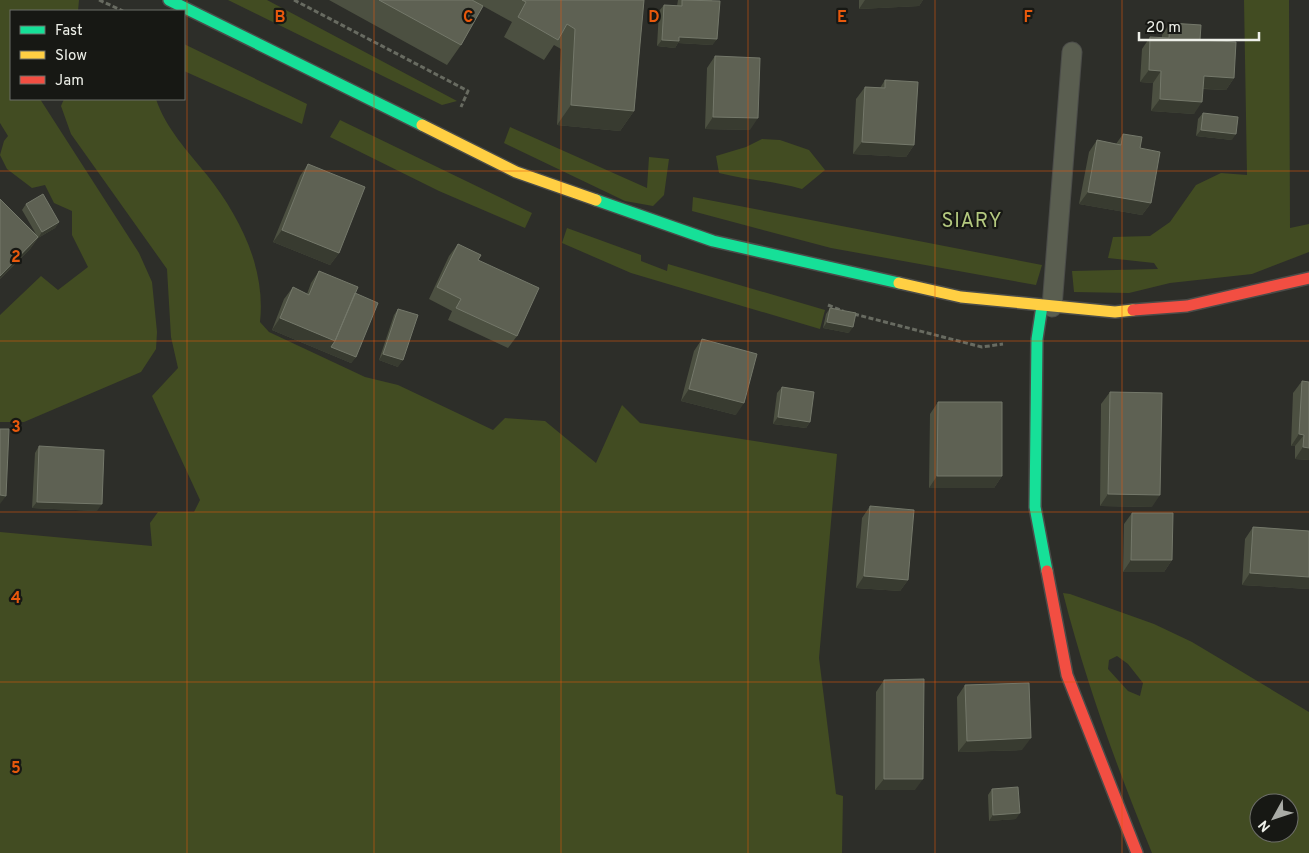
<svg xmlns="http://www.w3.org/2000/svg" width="1309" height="853" font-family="Overpass,sans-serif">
<rect width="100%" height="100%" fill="#2d2e29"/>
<path fill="#424c22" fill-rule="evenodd" d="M 0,0 L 79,0 L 78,11 L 11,11 L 11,99 L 40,99 L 139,253 L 152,282 L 157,332 L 156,349 L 141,372 L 24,422 L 0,422 L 0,315 L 41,276 L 58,290 L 88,267 L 72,235 L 72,211 L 54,203 L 45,185 L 32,188 L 7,169 L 0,155 L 4,141 L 8,136 L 0,123 Z
M 228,0 L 267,0 L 457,101 L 442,105 Z
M 1244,0 L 1289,0 L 1290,228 L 1309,224 L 1309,252 L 1252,274 L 1170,283 L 1129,293 L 1074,292 L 1072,271 L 1158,269 L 1154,263 L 1108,258 L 1113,237 L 1150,236 L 1170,222 L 1196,185 L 1221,173 L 1247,175 Z
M 184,44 L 307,104 L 302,124 L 184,71 Z
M 64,99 L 156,99 C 165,127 188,152 207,175 C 240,217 266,268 260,322 L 269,332 L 365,377 L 398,385 L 493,430 L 505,418 L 545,421 L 596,463 L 622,405 L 640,423 L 837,454 L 819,658 L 836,794 L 843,796 L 842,853 L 0,853 L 0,532 L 152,546 L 150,523 L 158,512 L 194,512 L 200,500 L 152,396 L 178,368 L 171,337 L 167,269 L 71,134 L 61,106 Z
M 340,120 L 532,213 L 525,228 L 439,191 L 330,137 Z
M 510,127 L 647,188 L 649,157 L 669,159 L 664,195 L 653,206 L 625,201 L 504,143 Z
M 762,139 L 780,140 L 809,150 L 825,170 L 802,189 C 774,181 747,180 719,173 L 716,156 L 746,147 Z
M 693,197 L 1042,265 L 1036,285 L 831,248 L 692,211 Z
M 567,228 L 641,255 L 641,261 L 667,271 L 668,264 L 825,310 L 820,329 L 631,273 L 562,243 Z
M 1063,593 L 1070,594 L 1154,624 L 1192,642 L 1309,712 L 1309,853 L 1152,853 C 1117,768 1086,683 1063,593 ZM 1117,656 L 1128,664 L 1143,683 L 1140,696 L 1128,691 L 1108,669 L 1109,660 ZM 1259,803 L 1289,803 L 1289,833 L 1259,833 Z"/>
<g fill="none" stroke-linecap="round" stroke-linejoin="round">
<g stroke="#4b4c49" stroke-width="21">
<path id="lane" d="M 1052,307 L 1072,52"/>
</g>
<g stroke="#4b4c49" stroke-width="14">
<path id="fast" d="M 169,0 L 422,125
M 596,200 L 713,241 L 899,283
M 1042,306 L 1037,339 L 1035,507 L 1047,571"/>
</g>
<g stroke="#4b4c49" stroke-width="14">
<path id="slow" d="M 422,125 L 516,172 L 596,200
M 899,283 L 961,297 L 1115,312 L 1133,310"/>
</g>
<g stroke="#4b4c49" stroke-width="14">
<path id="jam" d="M 1133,310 L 1187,306 L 1309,278
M 1047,571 L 1067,675 L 1137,853"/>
</g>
<path stroke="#686b61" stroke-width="3" stroke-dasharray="5 2.5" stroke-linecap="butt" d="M 99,0 L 123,11
M 294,0 L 468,91 L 461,107
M 828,305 L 843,311
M 854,314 L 982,347 L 1003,344"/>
<use href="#lane" stroke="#5a5e50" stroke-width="19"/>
<use href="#fast" stroke="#16e098" stroke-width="11"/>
<use href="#slow" stroke="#ffcf43" stroke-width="11"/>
<use href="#jam" stroke="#f24e42" stroke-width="11"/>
</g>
<path fill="#4c5041" d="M 329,0 L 644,0 L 634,111 L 620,131 L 557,125 L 561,49 L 554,45 L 544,60 L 504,37 L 512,22 L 483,6 L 461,45 L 447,65 Z
M 678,0 L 712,0 L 717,39 L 712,45 L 678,43 L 675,48 L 657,46 L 659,11 L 664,5 L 677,6 Z
M 859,0 L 923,0 L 919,6 L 859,9 Z
M 1170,23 L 1200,40 L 1234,78 L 1226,90 L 1203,89 L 1194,114 L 1151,111 L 1153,83 L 1140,82 L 1142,49 L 1150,37 L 1162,38 L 1162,35 Z
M 715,56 L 750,130 L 705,129 L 707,68 Z
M 885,80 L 914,145 L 906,157 L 853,154 L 856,99 L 865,87 L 880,88 Z
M 1203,113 L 1232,140 L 1196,136 L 1198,119 Z
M 1123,134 L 1140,148 L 1151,203 L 1142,215 L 1079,204 L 1089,152 L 1097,140 L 1116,144 Z
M 308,164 L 339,253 L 330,265 L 273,242 L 300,176 Z
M 0,199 L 36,234 L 22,210 L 26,204 L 59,222 L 55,228 L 38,238 L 30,249 L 0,279 Z
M 458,244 L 478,260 L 517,336 L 508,348 L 448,320 L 452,311 L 429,299 L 449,256 Z
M 319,271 L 355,293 L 356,357 L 351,363 L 272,330 L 284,299 L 293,287 L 307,294 L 311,283 Z
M 830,308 L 849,333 L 823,328 L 826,314 Z
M 398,309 L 398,367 L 379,360 L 394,315 Z
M 702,339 L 736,415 L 681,401 L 694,351 Z
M 1302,381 L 1309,382 L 1309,460 L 1295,459 L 1295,446 L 1291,446 L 1293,393 Z
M 782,387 L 810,422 L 806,428 L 773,424 L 777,393 Z
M 1110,392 L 1152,507 L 1100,506 L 1101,404 Z
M 938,402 L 1002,476 L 994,488 L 929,488 L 930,414 Z
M 39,446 L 97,511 L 32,508 L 35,453 Z
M 870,506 L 908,580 L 900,591 L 856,588 L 862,518 Z
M 1132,513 L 1172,560 L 1164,572 L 1123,572 L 1124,524 Z
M 1253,527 L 1309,531 L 1309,589 L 1242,585 L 1245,539 Z
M 884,680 L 915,790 L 875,790 L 876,692 Z
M 965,685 L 1022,750 L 958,752 L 957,697 Z
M 992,789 L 1016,819 L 989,821 L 988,795 Z"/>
<path fill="#383b30" d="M 865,0 L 923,0 L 919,6 L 859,9 Z
M 679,37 L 717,39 L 712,45 L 678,43 L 675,48 L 657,46 L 662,40 Z
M 1149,70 L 1161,71 L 1153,83 L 1140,82 Z
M 1204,76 L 1234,78 L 1226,90 L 1196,88 Z
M 1160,99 L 1202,102 L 1194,114 L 1151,111 Z
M 571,105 L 634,111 L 620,131 L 557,125 Z
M 713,117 L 758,118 L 750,130 L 705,129 Z
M 1201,130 L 1236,134 L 1232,140 L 1196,136 Z
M 862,142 L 914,145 L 906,157 L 853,154 Z
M 1088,192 L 1151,203 L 1142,215 L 1079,204 Z
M 59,222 L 55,228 L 38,238 L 42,232 Z
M 282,230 L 339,253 L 330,265 L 273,242 Z
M 38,237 L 30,249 L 0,279 L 0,276 Z
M 280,318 L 335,341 L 356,357 L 351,363 L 272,330 Z
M 827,322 L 853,327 L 849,333 L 823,328 Z
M 383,354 L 403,360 L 398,367 L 379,360 Z
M 689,389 L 744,403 L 736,415 L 681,401 Z
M 778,417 L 810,422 L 806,428 L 773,424 Z
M 1299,434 L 1304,435 L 1295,446 L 1291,446 Z
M 1303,447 L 1309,448 L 1309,460 L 1295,459 Z
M 937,476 L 1002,476 L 994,488 L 929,488 Z
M 1108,494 L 1160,495 L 1152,507 L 1100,506 Z
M 0,495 L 6,496 L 0,504 Z
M 37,502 L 102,504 L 97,511 L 32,508 Z
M 1131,560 L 1172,560 L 1164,572 L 1123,572 Z
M 1250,573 L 1309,577 L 1309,589 L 1242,585 Z
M 864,576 L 908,580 L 900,591 L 856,588 Z
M 1031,738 L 1022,750 L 958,752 L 967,741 Z
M 884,779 L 923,779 L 915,790 L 875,790 Z
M 1020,813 L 1016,819 L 989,821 L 993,815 Z"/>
<path fill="#5e6153" stroke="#74786a" d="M 379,0 L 472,0 L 483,6 L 461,45 Z
M 522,0 L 644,0 L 634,111 L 571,105 L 575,29 L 567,24 L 558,40 L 518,17 L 526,2 Z
M 682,0 L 720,1 L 717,39 L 679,37 L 679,41 L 662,40 L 664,5 L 682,6 Z
M 1170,23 L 1201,25 L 1200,40 L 1236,42 L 1234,78 L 1204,76 L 1202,102 L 1160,99 L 1161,71 L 1149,70 L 1150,37 L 1169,38 Z
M 715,56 L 760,58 L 758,118 L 713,117 Z
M 885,80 L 918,82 L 914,145 L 862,142 L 865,87 L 885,88 Z
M 1203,113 L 1238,117 L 1236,134 L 1201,130 Z
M 1123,134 L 1142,137 L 1140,148 L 1160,152 L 1151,203 L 1088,192 L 1097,140 L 1121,145 Z
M 308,164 L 365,187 L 339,253 L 282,230 Z
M 43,194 L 59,222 L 42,232 L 26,204 Z
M 0,199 L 38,237 L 0,276 Z
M 458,244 L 481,255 L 478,260 L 539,288 L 517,336 L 456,308 L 461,299 L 437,287 Z
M 319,271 L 358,287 L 335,341 L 280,318 L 293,287 L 309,295 Z
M 355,293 L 378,303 L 356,357 L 331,347 L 335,341 Z
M 830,308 L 856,313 L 853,327 L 827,322 Z
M 398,309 L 418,315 L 403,360 L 383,354 Z
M 702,339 L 757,354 L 744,403 L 689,389 Z
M 1302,381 L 1309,382 L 1309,448 L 1303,447 L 1304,435 L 1299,434 Z
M 782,387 L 814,392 L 810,422 L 778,417 Z
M 1110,392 L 1162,393 L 1160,495 L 1108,494 Z
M 938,402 L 1002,402 L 1002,476 L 937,476 Z
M 0,429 L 9,429 L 6,496 L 0,495 Z
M 39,446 L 104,450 L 102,504 L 37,502 Z
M 870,506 L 914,510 L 908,580 L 864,576 Z
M 1132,513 L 1173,513 L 1172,560 L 1131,560 Z
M 1253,527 L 1309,531 L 1309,577 L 1250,573 Z
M 924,679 L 923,779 L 884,779 L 884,680 Z
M 1029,683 L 1031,738 L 967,741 L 965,685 Z
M 1018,787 L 1020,813 L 993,815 L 992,789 Z"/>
<path fill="none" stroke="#e8590c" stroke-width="1" stroke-opacity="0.55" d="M 187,0 L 187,853M 374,0 L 374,853M 561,0 L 561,853M 748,0 L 748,853M 935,0 L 935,853M 1122,0 L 1122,853M 0,171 L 1309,171M 0,341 L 1309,341M 0,512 L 1309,512M 0,682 L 1309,682"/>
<g text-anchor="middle" stroke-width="4.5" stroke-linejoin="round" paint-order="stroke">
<g font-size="20" letter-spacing="1" fill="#b4c97f" stroke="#171814">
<text x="972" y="227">SIARY</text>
</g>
</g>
<g font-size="16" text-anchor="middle" font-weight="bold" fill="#e8590c" stroke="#171814" stroke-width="4.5" stroke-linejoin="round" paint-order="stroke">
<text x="280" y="22">B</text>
<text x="468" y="22">C</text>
<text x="654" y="22">D</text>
<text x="842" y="22">E</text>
<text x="1028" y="22">F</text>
<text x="16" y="262">2</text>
<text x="16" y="432">3</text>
<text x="16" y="603">4</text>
<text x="16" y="773">5</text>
</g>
<rect x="10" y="10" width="175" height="90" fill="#171814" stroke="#6d6e69"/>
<rect x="20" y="26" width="25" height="8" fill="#16e098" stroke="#6d6e69"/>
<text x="55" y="35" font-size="15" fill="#eef0e9">Fast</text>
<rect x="20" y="51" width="25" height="8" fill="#ffcf43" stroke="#6d6e69"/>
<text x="55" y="60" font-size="15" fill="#eef0e9">Slow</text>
<rect x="20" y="76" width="25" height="8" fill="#f24e42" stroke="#6d6e69"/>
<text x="55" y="85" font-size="15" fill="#eef0e9">Jam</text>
<g transform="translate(1274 818) rotate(230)"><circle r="24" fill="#171814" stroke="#6d6e69"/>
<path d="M0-4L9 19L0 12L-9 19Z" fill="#aaaca6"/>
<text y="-8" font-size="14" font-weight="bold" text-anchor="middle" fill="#eef0e9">N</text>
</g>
<path d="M1139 32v8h120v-8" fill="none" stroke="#eef0e9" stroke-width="2.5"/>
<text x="1146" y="32" font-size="15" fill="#eef0e9" stroke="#171814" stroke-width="4" paint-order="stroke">20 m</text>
</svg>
